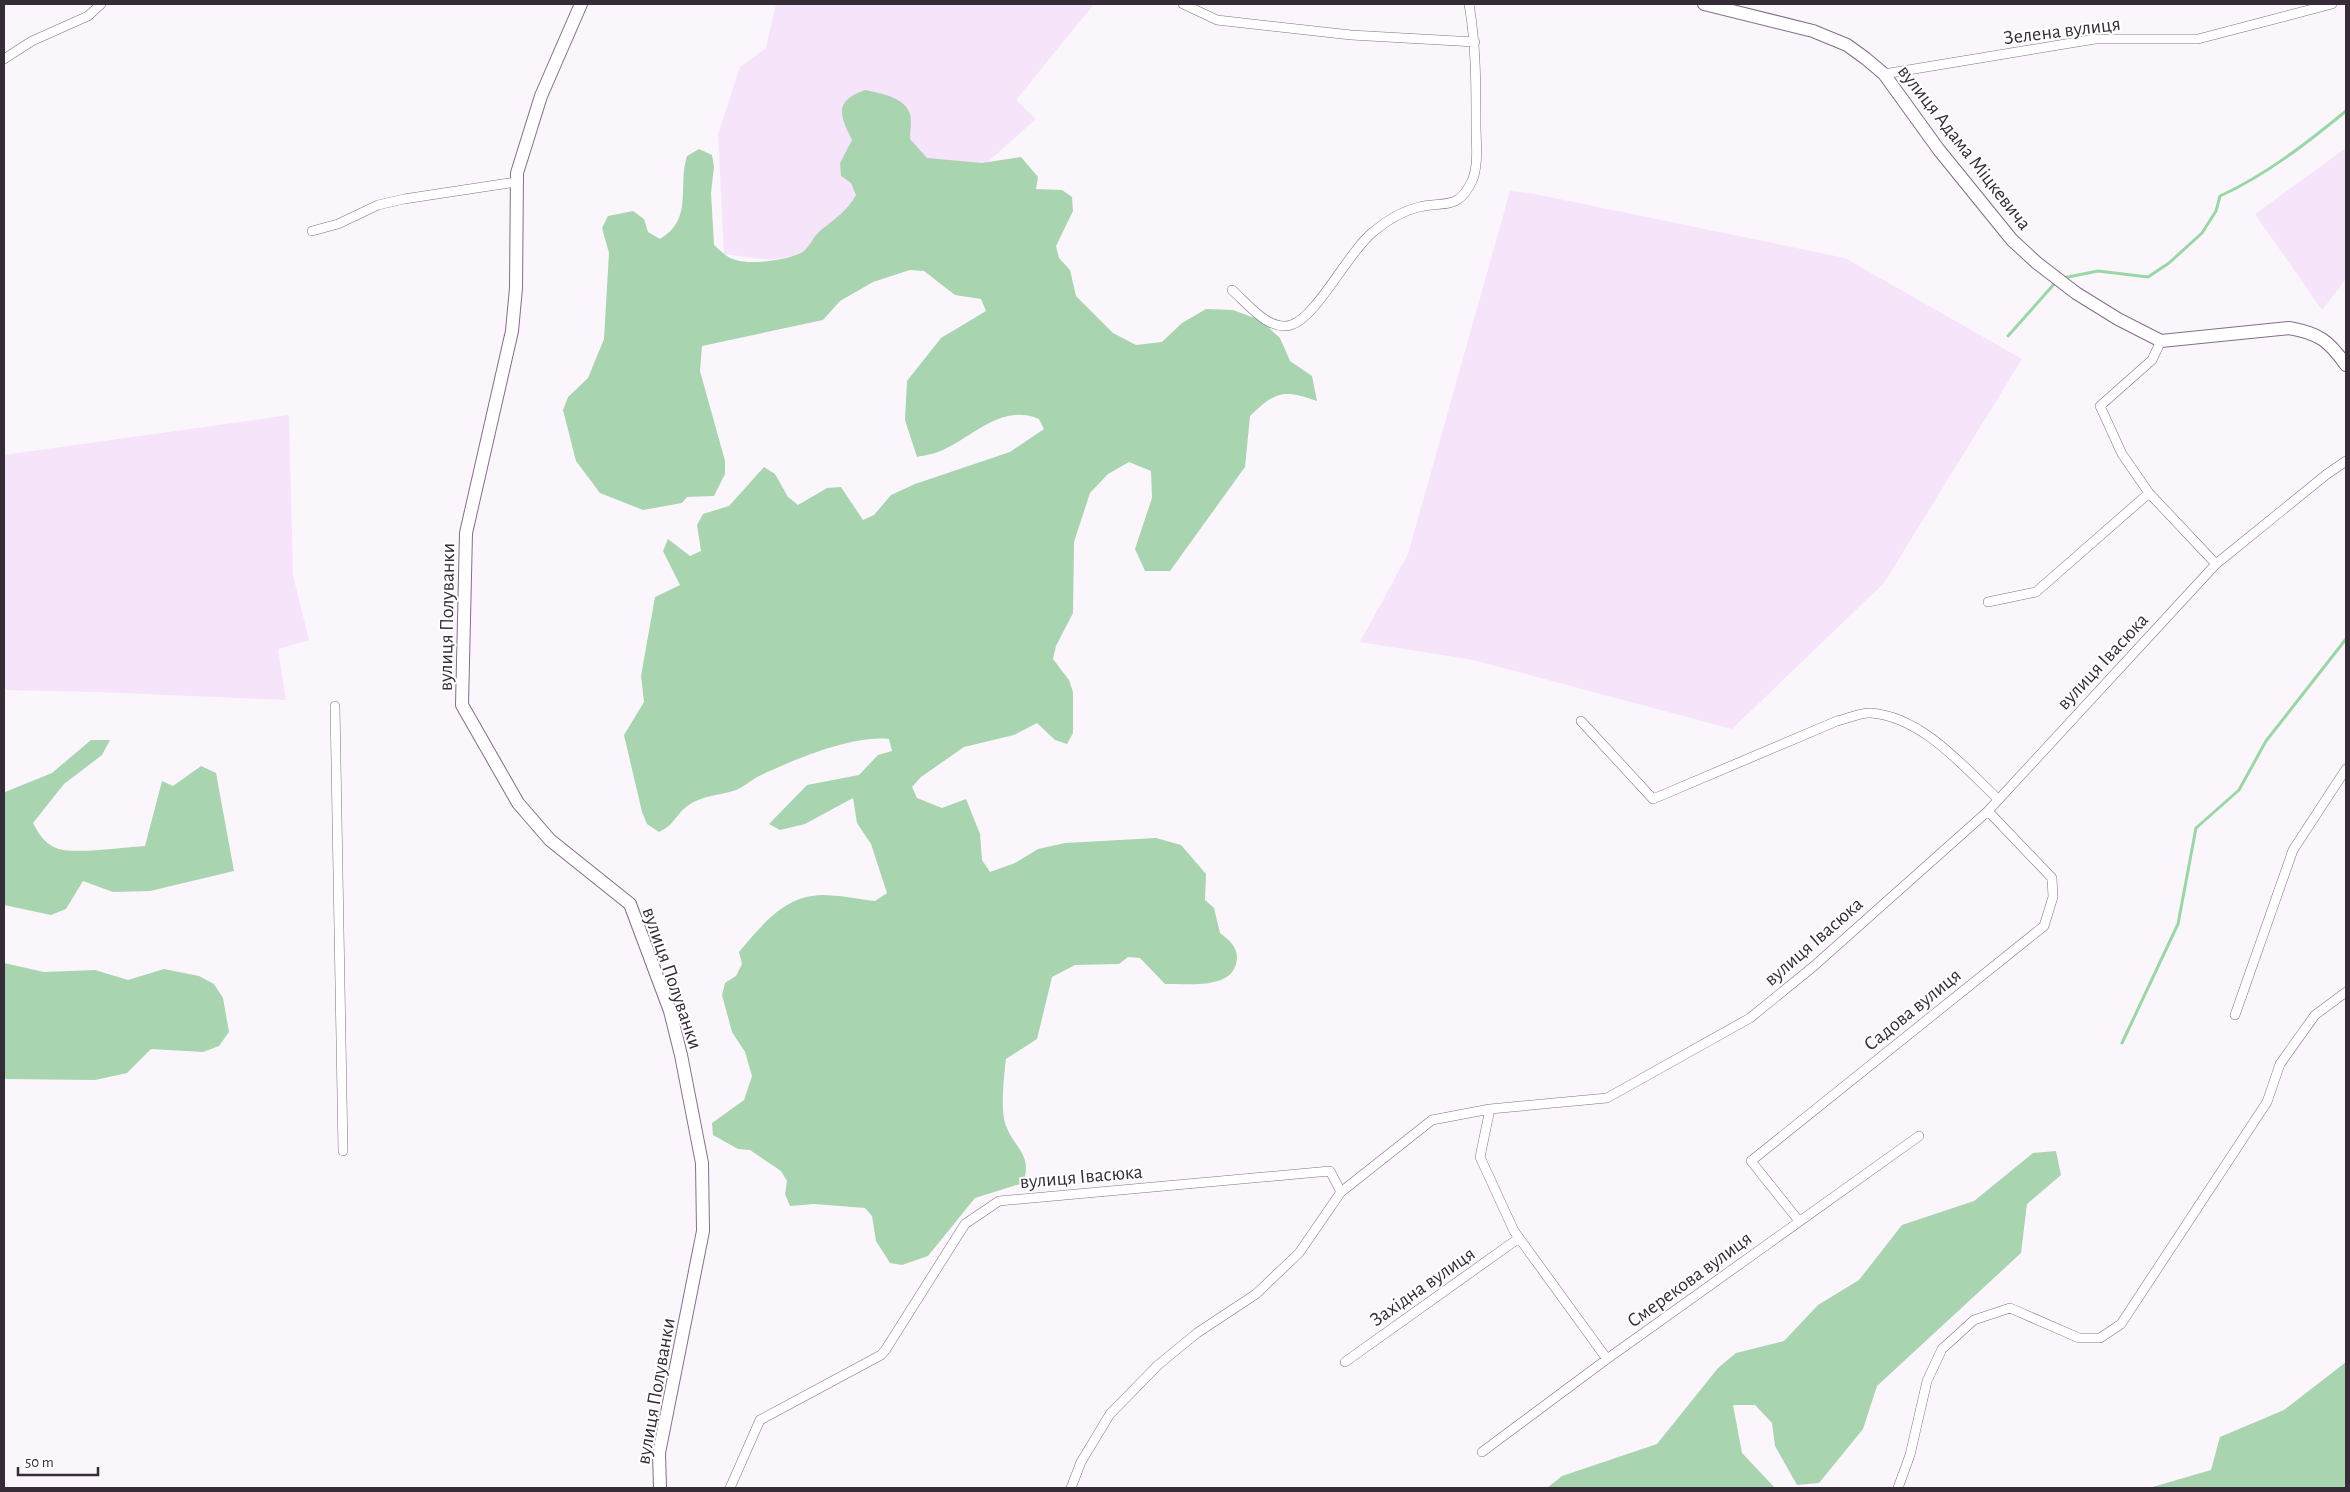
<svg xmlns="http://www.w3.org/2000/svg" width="2350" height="1492" font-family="'Alegreya Sans',sans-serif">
<rect width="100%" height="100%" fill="#fbf6fc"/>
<path fill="#f6e4fb" d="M 776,4 L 1094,4 L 1016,100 L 1036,119 L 981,168 L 817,252 L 770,260 L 724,254 L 718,134 L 740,67 L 766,48 Z
M 2346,148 L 2346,279 L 2322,310 L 2255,214 Z
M 1510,191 L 1530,193 L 1845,258 L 2022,359 L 1884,583 L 1732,729 L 1473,660 L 1360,642 L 1408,554 Z
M 289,415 L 293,575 L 309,640 L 278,649 L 286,700 L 98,692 L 4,690 L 4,455 Z"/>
<path fill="#a9d4b0" d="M 865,90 C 879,93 905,97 910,114 C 912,121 910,132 910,139 L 927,158 L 982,163 L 1021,157 L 1038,177 L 1036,189 L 1062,190 L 1072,197 L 1073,211 L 1056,246 L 1059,258 L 1070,270 L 1076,296 L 1113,333 L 1136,345 L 1162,342 L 1182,323 L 1206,309 L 1233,310 L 1260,320 L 1280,338 L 1290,361 L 1312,376 L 1317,401 C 1283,389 1276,391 1250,416 L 1245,467 L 1170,571 L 1145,571 L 1135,549 L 1152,498 L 1151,471 L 1129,462 L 1108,474 L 1090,493 L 1074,542 L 1073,613 L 1056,646 L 1053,659 L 1069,680 L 1073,692 L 1073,733 L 1067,744 L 1055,740 L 1037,723 L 1014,735 L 964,747 L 921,777 L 912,787 L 917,798 L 942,808 L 966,799 L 980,834 L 982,860 L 990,872 L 1015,863 L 1038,849 L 1065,843 L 1156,838 L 1181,845 L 1206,874 L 1205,900 L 1214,908 L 1220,933 C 1229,940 1237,946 1237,958 C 1235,991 1189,983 1165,984 L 1140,958 L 1128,957 L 1119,964 L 1075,965 L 1052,977 L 1037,1039 L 1006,1059 C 1004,1076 1000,1110 1006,1126 C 1015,1149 1033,1155 1023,1183 L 975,1198 L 928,1256 L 902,1265 L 890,1263 L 876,1241 L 872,1216 L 865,1208 L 814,1204 L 790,1206 L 785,1194 L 787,1181 L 781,1171 L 750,1150 L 738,1149 L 713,1135 L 712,1123 L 744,1100 L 752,1076 L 745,1052 L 732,1032 L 722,995 L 725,983 L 736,976 L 742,964 L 739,952 C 761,926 785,895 822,895 C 839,895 858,899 875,901 L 887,893 L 871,844 L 857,823 L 853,798 L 805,824 L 780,830 L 769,824 L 807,785 L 859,775 L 878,755 L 892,751 L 889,739 C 852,735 793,760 759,776 C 751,780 744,787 736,790 C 719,796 701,795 686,807 C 675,816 674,825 659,832 L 647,824 L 642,812 L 624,735 L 644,702 L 641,676 L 655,597 L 680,585 L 663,551 L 668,539 L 690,556 L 701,551 L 697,525 L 703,514 L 729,506 L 764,467 L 775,474 L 788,497 L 798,505 L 827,488 L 841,487 L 863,520 L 874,515 L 891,495 L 915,484 L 1010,452 L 1044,429 L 1039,419 C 1003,403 973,436 943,450 C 935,454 925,455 917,457 L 905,420 L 907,381 L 941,338 L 986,311 L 981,299 L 955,295 L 924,271 L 910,270 L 873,282 L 840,301 L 823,320 L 702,346 L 700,371 L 725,461 L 725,474 L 714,496 L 687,497 L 682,503 L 643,510 L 600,493 L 576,461 L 563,410 L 568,397 L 588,378 L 604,339 L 609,253 L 602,228 L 608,216 L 633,211 L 644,219 L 648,232 L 660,239 C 694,219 677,187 687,156 L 699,149 L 712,155 L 714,167 L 711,193 L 714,245 C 721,251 727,258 736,260 C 751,265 787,260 801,253 C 810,248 813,236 821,230 C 835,219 848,210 856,195 L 851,183 L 841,176 L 840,163 L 852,140 C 840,116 833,101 865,90 Z
M 91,740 L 110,740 L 102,755 L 64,784 L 33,823 C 39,834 44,843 56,848 C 72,855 125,847 145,846 L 162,781 L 173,786 L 201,766 L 216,773 L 234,871 L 150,891 L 113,892 L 83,881 L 66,909 L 51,915 L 4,905 L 5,792 L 52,773 Z
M 4,963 L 44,972 L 95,970 L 128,980 L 164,969 L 199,976 L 214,984 L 223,998 L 229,1032 L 219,1046 L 203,1052 L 151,1049 L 127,1073 L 95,1080 L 4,1079 Z
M 2056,1151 L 2061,1175 L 2027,1204 L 2021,1253 L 1877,1386 L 1863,1429 L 1819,1483 L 1797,1485 L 1775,1446 L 1772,1423 L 1755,1405 L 1733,1405 L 1742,1453 L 1775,1488 L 1547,1488 L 1562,1476 L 1657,1444 L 1718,1368 L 1736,1353 L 1784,1341 L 1818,1305 L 1859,1280 L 1902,1225 L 1974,1201 L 2033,1153 Z
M 2346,1362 L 2346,1488 L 2149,1488 L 2211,1470 L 2220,1437 L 2284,1410 Z"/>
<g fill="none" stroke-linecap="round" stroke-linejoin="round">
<path stroke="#99d8a4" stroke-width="3" d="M 2063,278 L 2098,271 L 2148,277 L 2169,263 L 2202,233 L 2216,211 L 2220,196 C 2266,175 2307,143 2346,111
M 2008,336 L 2055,283
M 2122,1043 L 2178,924 L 2196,828 L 2239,790 L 2266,741 L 2346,639"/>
<g stroke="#846e89" stroke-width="10">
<path id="street" d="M 1183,4 L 1217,20 L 1351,35 L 1475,42
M 4,59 L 32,41 L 88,16 L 101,4
M 1884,74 L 2095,39 L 2198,39 L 2332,4
M 312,231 L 338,224 L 378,205 L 404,199 L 516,182
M 1232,290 C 1247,303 1269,332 1291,325 C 1317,317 1348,252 1373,232 C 1386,221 1402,211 1419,207 C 1444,201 1458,211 1472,181 C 1479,165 1476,142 1476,125 C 1476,83 1476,45 1469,4
M 2161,341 L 2152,360 L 2100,406 L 2122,454 L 2149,493 L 2216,564
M 1988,602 L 2036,592 L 2149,493
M 335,706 L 343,1151
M 1581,721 L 1653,799 L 1837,721 C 1847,719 1861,712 1871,713 C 1922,717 1963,766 1998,799
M 2235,1015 L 2293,850 L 2346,769
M 1490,1109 L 1480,1157 L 1514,1231 L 1607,1359
M 1799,1221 L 1751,1161 L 2044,926 L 2053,897 L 2052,878 L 1988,811
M 1345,1362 L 1519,1238
M 1482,1452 L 1607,1359 L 1919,1136
M 730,1488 L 760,1420 L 881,1355 L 886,1349 L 965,1224 L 999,1201 L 1330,1171 L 1341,1192 L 1432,1120 L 1490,1109 L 1607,1098 L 1750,1018 L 1814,966 L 1988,811 L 2216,564 L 2327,474 L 2346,461
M 1071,1488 L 1081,1462 L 1110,1414 L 1158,1365 L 1197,1333 L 1256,1294 L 1299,1253 L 1341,1192
M 1898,1488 L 1910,1455 L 1927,1381 L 1942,1349 L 1974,1320 L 2010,1308 L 2079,1338 L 2100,1338 L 2121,1324 L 2267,1102 L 2280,1064 L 2315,1015 L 2346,992"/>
</g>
<g stroke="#846e89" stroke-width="14">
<path id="secondary" d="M 581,4 L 541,96 L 517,173 L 516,288 L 512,331 L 466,533 L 462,705 L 518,803 L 550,840 L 630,904 L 670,1011 L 681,1055 L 702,1163 L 703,1231 L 659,1453 L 660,1488
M 1704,4 L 1813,31 L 1847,45 L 1865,58 L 1884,74 L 1939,150 L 2012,240 L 2037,263 L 2076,293 L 2118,319 L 2161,341 L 2289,328 C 2319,333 2329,341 2346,365"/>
</g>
<use href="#street" stroke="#fff" stroke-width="9"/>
<use href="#secondary" stroke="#fff" stroke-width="12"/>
</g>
<g text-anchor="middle" stroke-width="4" stroke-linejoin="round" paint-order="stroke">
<g font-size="20" fill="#362c38" stroke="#fff">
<text transform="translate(2062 30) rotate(-7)" y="7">Зелена вулиця</text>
<text transform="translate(1965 147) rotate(52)" y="7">вулиця Адама Міцкевича</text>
<text transform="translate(446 617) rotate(-89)" y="7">вулиця Полуванки</text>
<text transform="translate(2102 661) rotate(-47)" y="7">вулиця Івасюка</text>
<text transform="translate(1813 941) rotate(-41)" y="7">вулиця Івасюка</text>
<text transform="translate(673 978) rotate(71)" y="7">вулиця Полуванки</text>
<text transform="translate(1912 1009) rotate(-39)" y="7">Садова вулиця</text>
<text transform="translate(1081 1176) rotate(-5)" y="7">вулиця Івасюка</text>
<text transform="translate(1689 1279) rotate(-36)" y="7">Смерекова вулиця</text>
<text transform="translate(1422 1286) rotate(-35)" y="7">Західна вулиця</text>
<text transform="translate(655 1391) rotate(-80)" y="7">вулиця Полуванки</text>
</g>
</g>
<rect width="2350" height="1492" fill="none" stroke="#362c38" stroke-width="10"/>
<path d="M18 1467v8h80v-8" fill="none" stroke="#362c38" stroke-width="2.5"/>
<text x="25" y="1467" font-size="15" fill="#362c38" stroke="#ffffff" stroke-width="4" paint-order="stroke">50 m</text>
</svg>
